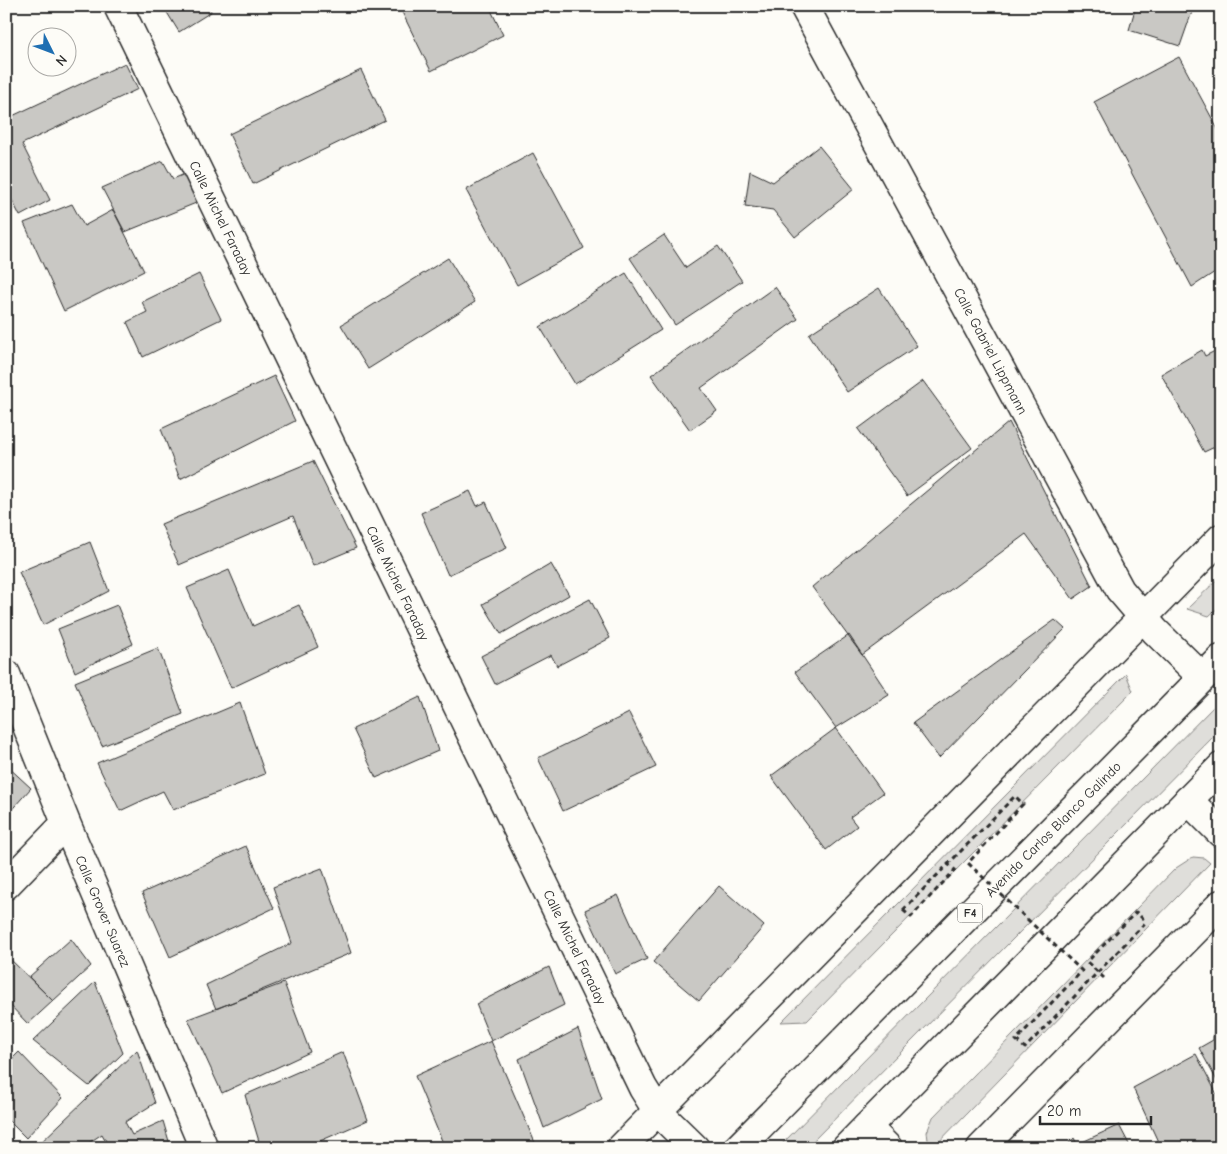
<svg xmlns="http://www.w3.org/2000/svg" width="1227" height="1154" font-family="'Comic Neue',sans-serif">
<rect width="100%" height="100%" fill="#fdfcf7"/>
<filter id="ink" filterUnits="userSpaceOnUse"><feTurbulence type="fractalNoise" baseFrequency=".02" numOctaves="2"/><feDisplacementMap in="SourceGraphic" scale="10" xChannelSelector="R" yChannelSelector="G"/><feConvolveMatrix kernelMatrix="1 2 1 2 8 2 1 2 1" color-interpolation-filters="sRGB"/></filter>
<g filter="url(#ink)">
<path fill="#dfdeda" stroke="#858482" d="M 1221,576 L 1221,605 L 1209,616 L 1187,609 Z
M 1126,674 L 1133,691 L 807,1021 L 781,1022 Z
M 1221,699 L 1221,729 L 806,1148 L 778,1148 Z
M 1193,857 L 1204,858 L 1210,863 L 933,1148 L 929,1148 L 927,1132 L 933,1117 L 1176,868 Z"/>
<path fill="#c9c8c4" stroke="#2b2b2b" d="M 163,6 L 210,6 L 211,12 L 179,32 Z
M 399,6 L 489,6 L 503,35 L 431,71 Z
M 1136,6 L 1194,6 L 1180,46 L 1129,30 Z
M 1179,57 L 1221,135 L 1221,268 L 1192,287 L 1094,102 Z
M 125,63 L 138,89 L 22,144 L 50,200 L 20,216 L 6,188 L 6,119 Z
M 361,70 L 385,120 L 253,184 L 229,134 Z
M 819,146 L 854,189 L 795,237 L 773,210 L 745,206 L 750,171 L 773,182 Z
M 533,153 L 584,248 L 517,285 L 466,190 Z
M 163,161 L 173,179 L 187,173 L 196,203 L 125,232 L 102,188 Z
M 72,204 L 84,226 L 113,210 L 144,271 L 64,311 L 24,223 Z
M 664,235 L 686,268 L 718,246 L 742,281 L 675,325 L 630,258 Z
M 448,258 L 475,302 L 368,369 L 341,325 Z
M 626,273 L 661,330 L 575,384 L 540,327 Z
M 199,274 L 221,319 L 143,357 L 127,322 L 147,312 L 142,302 Z
M 775,287 L 798,319 L 701,388 L 717,411 L 690,430 L 651,375 Z
M 879,288 L 917,346 L 847,392 L 809,334 Z
M 1221,348 L 1221,444 L 1204,452 L 1161,374 L 1202,350 L 1205,356 Z
M 274,376 L 295,421 L 180,479 L 161,429 Z
M 923,381 L 972,448 L 907,496 L 858,429 Z
M 1009,422 L 1092,586 L 1073,599 L 1026,534 L 862,655 L 812,587 Z
M 313,461 L 356,548 L 313,566 L 293,516 L 179,565 L 161,524 Z
M 470,491 L 477,506 L 486,502 L 507,548 L 448,575 L 421,513 Z
M 90,542 L 109,591 L 43,625 L 19,572 Z
M 551,564 L 569,595 L 501,634 L 483,604 Z
M 229,570 L 253,626 L 299,605 L 318,647 L 231,688 L 187,588 Z
M 590,599 L 610,638 L 557,666 L 551,655 L 495,684 L 481,656 Z
M 117,605 L 133,644 L 75,672 L 58,629 Z
M 1055,620 L 1065,629 L 939,758 L 913,723 Z
M 849,635 L 889,695 L 836,728 L 795,672 Z
M 158,648 L 183,714 L 102,746 L 75,682 Z
M 420,697 L 438,751 L 376,778 L 353,729 Z
M 240,703 L 265,774 L 173,810 L 163,791 L 120,811 L 97,763 Z
M 629,713 L 656,767 L 563,811 L 538,758 Z
M 836,728 L 883,793 L 850,817 L 857,826 L 826,850 L 771,776 Z
M 6,765 L 31,788 L 6,816 Z
M 246,846 L 274,908 L 170,957 L 142,893 Z
M 322,868 L 351,953 L 216,1009 L 206,985 L 292,943 L 273,887 Z
M 719,886 L 764,926 L 699,1001 L 653,962 Z
M 618,895 L 647,959 L 615,974 L 585,910 Z
M 71,939 L 91,966 L 53,1001 L 29,977 Z
M 6,955 L 53,1001 L 28,1024 L 6,1001 Z
M 549,967 L 564,1005 L 491,1041 L 476,1004 Z
M 95,982 L 123,1053 L 89,1086 L 33,1041 Z
M 284,983 L 310,1052 L 222,1093 L 188,1019 Z
M 1221,1014 L 1221,1088 L 1199,1048 L 1213,1040 L 1214,1018 Z
M 578,1029 L 602,1099 L 544,1128 L 519,1059 Z
M 491,1041 L 536,1145 L 533,1148 L 445,1148 L 415,1076 Z
M 137,1050 L 155,1103 L 125,1122 L 132,1135 L 163,1121 L 171,1148 L 98,1148 L 107,1143 L 102,1134 L 81,1148 L 35,1148 Z
M 19,1052 L 63,1098 L 26,1138 L 6,1118 L 6,1065 Z
M 343,1052 L 368,1120 L 304,1148 L 261,1148 L 245,1095 Z
M 1196,1054 L 1221,1102 L 1221,1139 L 1203,1148 L 1161,1148 L 1133,1088 Z
M 1119,1125 L 1131,1148 L 1079,1148 L 1078,1144 Z
M 1074,1138 L 1079,1148 L 1065,1148 Z"/>
<g fill="none" stroke-linecap="round" stroke-linejoin="round">
<g stroke="#2b2b2b" stroke-width="31">
<path id="minor" d="M 118,6 L 643,1088 L 658,1112 L 695,1148
M 804,6 L 1120,590 L 1155,631 L 1202,677
M 6,674 L 66,823 L 204,1148
M 6,885 L 66,823"/>
</g>
<g stroke="#2b2b2b" stroke-width="31">
<path id="tertiary" d="M 1188,800 L 1221,833
M 867,1127 L 888,1148
M 621,1148 L 1221,538
M 981,1148 L 1221,904"/>
</g>
<g stroke="#2b2b2b" stroke-width="31">
<path id="trunk" d="M 738,1148 L 1221,659
M 846,1148 L 1221,767"/>
</g>
<path stroke="#2b2b2b" stroke-width="3" stroke-dasharray="5 4" stroke-linecap="butt" d="M 903,910 L 911,917 L 955,870 L 948,864
M 1104,978 L 1087,962 L 1136,912 L 1146,922"/>
<use href="#minor" stroke="#fdfcf7" stroke-width="28"/>
<use href="#tertiary" stroke="#fdfcf7" stroke-width="28"/>
<use href="#trunk" stroke="#fdfcf7" stroke-width="28"/>
<path stroke="#2b2b2b" stroke-width="3" stroke-dasharray="5 4" stroke-linecap="butt" d="M 903,910 L 1015,796 L 1023,804 L 968,863 L 1082,971 L 1016,1040 L 1025,1048 L 1146,922"/>
</g>
</g>
<g text-anchor="middle" stroke-width="4" stroke-linejoin="round" paint-order="stroke">
<rect fill="#fdfcf7" stroke="#6a6a68" stroke-width="1" x="957.5" y="903.5" width="25" height="19" rx="4"/>
<g font-size="12" font-weight="bold" fill="#2b2b2b">
<text x="970" y="917">F4</text>
</g>
<g font-size="14" fill="#2b2b2b" stroke="#fdfcf7">
<text transform="translate(221 218) rotate(64)" y="5">Calle Michel Faraday</text>
<text transform="translate(991 351) rotate(62)" y="5">Calle Gabriel Lippmann</text>
<text transform="translate(398 583) rotate(64)" y="5">Calle Michel Faraday</text>
<text transform="translate(1053 829) rotate(-45)" y="5">Avenida Carlos Blanco Galindo</text>
<text transform="translate(103 911) rotate(67)" y="5">Calle Grover Suarez</text>
<text transform="translate(575 947) rotate(64)" y="5">Calle Michel Faraday</text>
</g>
</g>
<rect width="1227" height="1154" fill="none" stroke="#fdfcf7" stroke-width="25"/>
<rect x="12" y="12" width="1202" height="1129" fill="none" stroke="#2b2b2b" stroke-width="2" filter="url(#ink)"/>
<g transform="translate(52 52) rotate(132)"><circle r="24" fill="#fdfcf7" stroke="#a9a8a5"/>
<path d="M0-4L9 19L0 12L-9 19Z" fill="#1f6fb2"/>
<text y="-8" font-size="14" font-weight="bold" text-anchor="middle" fill="#2b2b2b">N</text>
</g>
<path d="M1040 1116v8h111v-8" fill="none" stroke="#2b2b2b" stroke-width="2.5"/>
<text x="1047" y="1116" font-size="15" fill="#2b2b2b" stroke="#fdfcf7" stroke-width="4" paint-order="stroke">20 m</text>
</svg>
